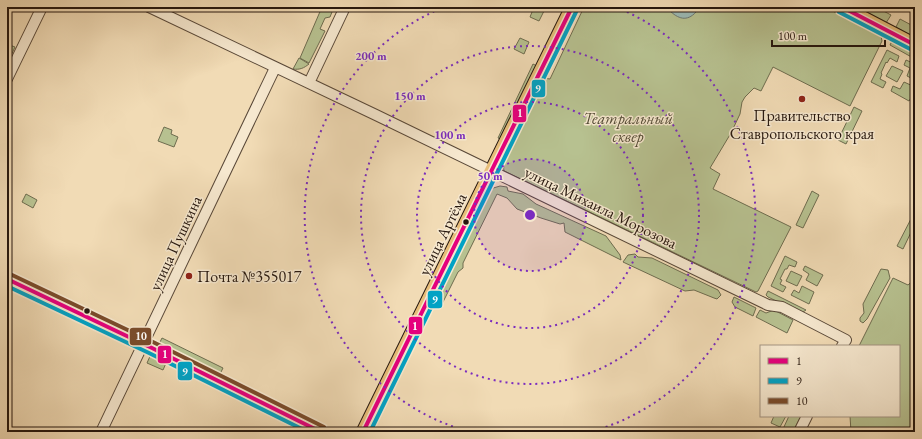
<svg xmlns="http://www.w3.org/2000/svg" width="922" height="439" font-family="'EB Garamond',serif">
<rect width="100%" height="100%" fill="#f1dbb5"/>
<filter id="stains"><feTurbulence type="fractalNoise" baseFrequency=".005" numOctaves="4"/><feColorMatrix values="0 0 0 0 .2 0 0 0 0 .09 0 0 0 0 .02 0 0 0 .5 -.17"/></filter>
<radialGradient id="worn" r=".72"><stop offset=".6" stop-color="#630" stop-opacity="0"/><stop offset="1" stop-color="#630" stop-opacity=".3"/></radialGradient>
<path fill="#b7c190" stroke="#6e6c4f" d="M 322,7 L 334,7 L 330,17 L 325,18 L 320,29 L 325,31 L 309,63 L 300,58 Z
M 534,7 L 540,7 L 545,9 L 539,21 L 530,17 Z
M 584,7 L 825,7 L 881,36 L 882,41 L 850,106 L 773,67 L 761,91 L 754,88 L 745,97 L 742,102 L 740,114 L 731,133 L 710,168 L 720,174 L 713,189 L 791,227 L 758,291 L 756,292 L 504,171 C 501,160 519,131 525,119 L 526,115 L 543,78 L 550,79 Z
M 858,7 L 876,7 L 891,15 L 886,23 Z
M 900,19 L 915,27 L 915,38 L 896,27 Z
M 520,38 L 529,42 L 524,54 L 514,49 Z
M 892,41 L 915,53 L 915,59 L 890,45 Z
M 7,44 L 15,47 L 7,64 Z
M 887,50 L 899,56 L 897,62 L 890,58 L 887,63 L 886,62 L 881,73 L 882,74 L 880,79 L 886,82 L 883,88 L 871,82 Z
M 299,58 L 309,64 C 304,68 300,70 293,69 Z
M 906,60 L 915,64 L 915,80 L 907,76 L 910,68 L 904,65 Z
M 533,64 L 537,66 L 502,140 L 498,138 Z
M 892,66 L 903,71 L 897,82 L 886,76 Z
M 904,82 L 915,87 L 915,91 L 909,101 L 891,91 L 893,86 L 900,89 Z
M 854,107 L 862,111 L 846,144 L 838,140 Z
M 164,127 L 172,130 L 171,134 L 178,137 L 174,147 L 158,141 Z
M 500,186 L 507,187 L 508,191 L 523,194 L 536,204 L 606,236 L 620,255 L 621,260 L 565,232 L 564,223 L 560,224 L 541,218 L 517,209 L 507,198 L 497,194 L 463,263 L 463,268 L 458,272 L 442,304 L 439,303 L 437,300 L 439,295 L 457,256 L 462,245 L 468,238 L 476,221 L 477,212 L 482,206 L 490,189 Z
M 812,191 L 819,195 L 803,228 L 796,225 Z
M 26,194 L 37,200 L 33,208 L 22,202 Z
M 913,215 L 915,216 L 915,224 L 903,249 L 897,246 Z
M 635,254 L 638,257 L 652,258 L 718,290 L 721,295 L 717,299 L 714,298 L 694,290 L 685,291 L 623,262 L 628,255 Z
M 785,256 L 797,262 L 795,267 L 789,265 L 787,269 L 785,269 L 780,279 L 782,280 L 780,284 L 786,287 L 783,292 L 771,286 Z
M 805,266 L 823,275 L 817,286 L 806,280 L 809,274 L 803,270 Z
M 881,269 L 888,270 L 890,278 L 867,319 L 863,323 L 860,321 L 860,318 L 864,313 L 863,304 Z
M 791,271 L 802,276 L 797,286 L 786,281 Z
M 893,278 L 908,285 L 915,279 L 915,432 L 851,432 L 850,416 L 899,416 L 899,346 L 859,346 Z
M 802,286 L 814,292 L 809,304 L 791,295 L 794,290 L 799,293 Z
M 768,291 L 806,310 L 803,312 L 799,312 L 768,297 L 766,295 Z
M 734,297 L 756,308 L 753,316 L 735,307 L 732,302 Z
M 760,310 L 766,313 L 774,310 L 793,320 L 787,333 L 756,317 Z
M 162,338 L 223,368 L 219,376 L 158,346 Z
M 151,354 L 167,361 L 163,370 L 147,363 Z
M 774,416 L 786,416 L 780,427 L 771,423 Z
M 789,416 L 801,416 L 793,432 L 789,432 L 783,429 Z"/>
<path fill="#9cbab4" stroke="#6d7972" d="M 671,7 C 678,9 687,7 695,7 L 696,12 C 687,22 678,19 669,10 Z"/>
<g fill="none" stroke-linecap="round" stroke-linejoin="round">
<g stroke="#594838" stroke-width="12">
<path id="minor" d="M 149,7 L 376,115 L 768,305 L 782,307 L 846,340 L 842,346
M 7,79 L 42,7
M 309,83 L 345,7
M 101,432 L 275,68
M 799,432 L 807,416"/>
</g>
<g stroke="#26170e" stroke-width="15">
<path id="major" d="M 842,7 L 915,45
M 7,279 L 152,348 L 321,432
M 363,432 L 572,7"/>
</g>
<use href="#minor" stroke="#f6e8cf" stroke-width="10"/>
<use href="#major" stroke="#e8be7a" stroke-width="13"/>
<g stroke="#f6e8cf" stroke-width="7">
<path id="bus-1" d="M 842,7 L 915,45
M 7,279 L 152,348 L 321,432
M 363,432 L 572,7"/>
</g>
<g stroke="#f6e8cf" stroke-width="7">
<path id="bus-2" d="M 839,12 L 912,50
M 7,286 L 149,353 L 308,432
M 370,432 L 577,10"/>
</g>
<g stroke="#f6e8cf" stroke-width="7">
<path id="bus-3" d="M 10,274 L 155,343 L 324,427"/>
</g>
<use href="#bus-1" stroke="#e5007d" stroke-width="4"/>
<use href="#bus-2" stroke="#02a2c4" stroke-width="4"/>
<use href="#bus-3" stroke="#7a4b2a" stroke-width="4"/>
</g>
<circle cx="530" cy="215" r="56" fill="#7b2cbf" fill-opacity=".12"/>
<g fill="none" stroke="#7b2cbf" stroke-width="2" stroke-dasharray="2 4">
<circle cx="530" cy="215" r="56"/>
<circle cx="530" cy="215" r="113"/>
<circle cx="530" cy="215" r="169"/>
<path d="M470 432A225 225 0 0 1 444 7M616 7A225 225 0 0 1 590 432"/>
</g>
<g fill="#8f2418" stroke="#f6e8cf" stroke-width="1.5">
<circle cx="802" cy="99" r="4"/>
<circle cx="189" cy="276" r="4"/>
</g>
<g fill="#26170e" stroke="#f6e8cf" stroke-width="1.5">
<circle cx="466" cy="222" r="3.5"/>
<circle cx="87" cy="311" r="3.5"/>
</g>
<g text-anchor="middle" stroke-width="3" stroke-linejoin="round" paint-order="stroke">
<g font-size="16" fill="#26170e" stroke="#f6e8cf">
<text x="802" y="121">Правительство<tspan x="802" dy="18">Ставропольского края</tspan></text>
<text x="197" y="282" text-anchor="start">Почта №355017</text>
</g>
<g font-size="16" font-style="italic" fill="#524a35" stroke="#f6e8cf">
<text x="628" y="124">Театральный<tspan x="628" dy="18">сквер</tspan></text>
</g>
<g font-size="16" fill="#26170e" stroke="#f6e8cf">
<text transform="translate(601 207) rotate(26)" y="6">улица Михаила Морозова</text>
<text transform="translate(442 234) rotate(-64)" y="6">улица Артёма</text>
<text transform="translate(175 243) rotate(-65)" y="6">улица Пушкина</text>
</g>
</g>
<circle cx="530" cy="215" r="6" fill="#7b2cbf" stroke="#f6e8cf" stroke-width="2"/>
<g font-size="12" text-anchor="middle" font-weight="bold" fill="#7b2cbf" stroke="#f6e8cf" stroke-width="3" stroke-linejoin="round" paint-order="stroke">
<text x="371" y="60">200 m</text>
<text x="410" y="100">150 m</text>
<text x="450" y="139">100 m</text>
<text x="490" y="180">50 m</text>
</g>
<g stroke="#f6e8cf" stroke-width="1.5">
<rect x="531" y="79" width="15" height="19" rx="4" fill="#02a2c4"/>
<rect x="512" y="104" width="15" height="19" rx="4" fill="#e5007d"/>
<rect x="427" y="290" width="16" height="19" rx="4" fill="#02a2c4"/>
<rect x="408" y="316" width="15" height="19" rx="4" fill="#e5007d"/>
<rect x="129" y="327" width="23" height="19" rx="4" fill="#7a4b2a"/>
<rect x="157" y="345" width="15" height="19" rx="4" fill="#e5007d"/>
<rect x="177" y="361" width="16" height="20" rx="4" fill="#02a2c4"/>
</g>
<g font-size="11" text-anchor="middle" font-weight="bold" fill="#fff">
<text x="538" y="92">9</text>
<text x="520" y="117">1</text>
<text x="435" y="303">9</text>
<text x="415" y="330">1</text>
<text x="141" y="340">10</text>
<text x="165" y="358">1</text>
<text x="185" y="375">9</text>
</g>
<rect width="922" height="439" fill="none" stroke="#f1dbb5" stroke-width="24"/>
<rect x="8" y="8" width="906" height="423" fill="none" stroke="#26170e" stroke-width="2"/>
<rect x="12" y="12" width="898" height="415" fill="none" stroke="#26170e"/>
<rect x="760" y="345" width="140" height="72" fill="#f6e8cf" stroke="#a39482"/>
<rect x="768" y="358" width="20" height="6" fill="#e5007d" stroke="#a39482"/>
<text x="796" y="365" font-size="12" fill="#26170e">1</text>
<rect x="768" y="378" width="20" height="6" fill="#02a2c4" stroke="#a39482"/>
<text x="796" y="385" font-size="12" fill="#26170e">9</text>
<rect x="768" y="398" width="20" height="6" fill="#7a4b2a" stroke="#a39482"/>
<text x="796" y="405" font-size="12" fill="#26170e">10</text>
<path d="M772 40v6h113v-6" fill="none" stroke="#26170e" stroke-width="2"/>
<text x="778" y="40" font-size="12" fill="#26170e" stroke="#f6e8cf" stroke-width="3" paint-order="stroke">100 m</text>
<rect width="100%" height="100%" filter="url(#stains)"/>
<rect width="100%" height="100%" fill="url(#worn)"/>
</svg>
